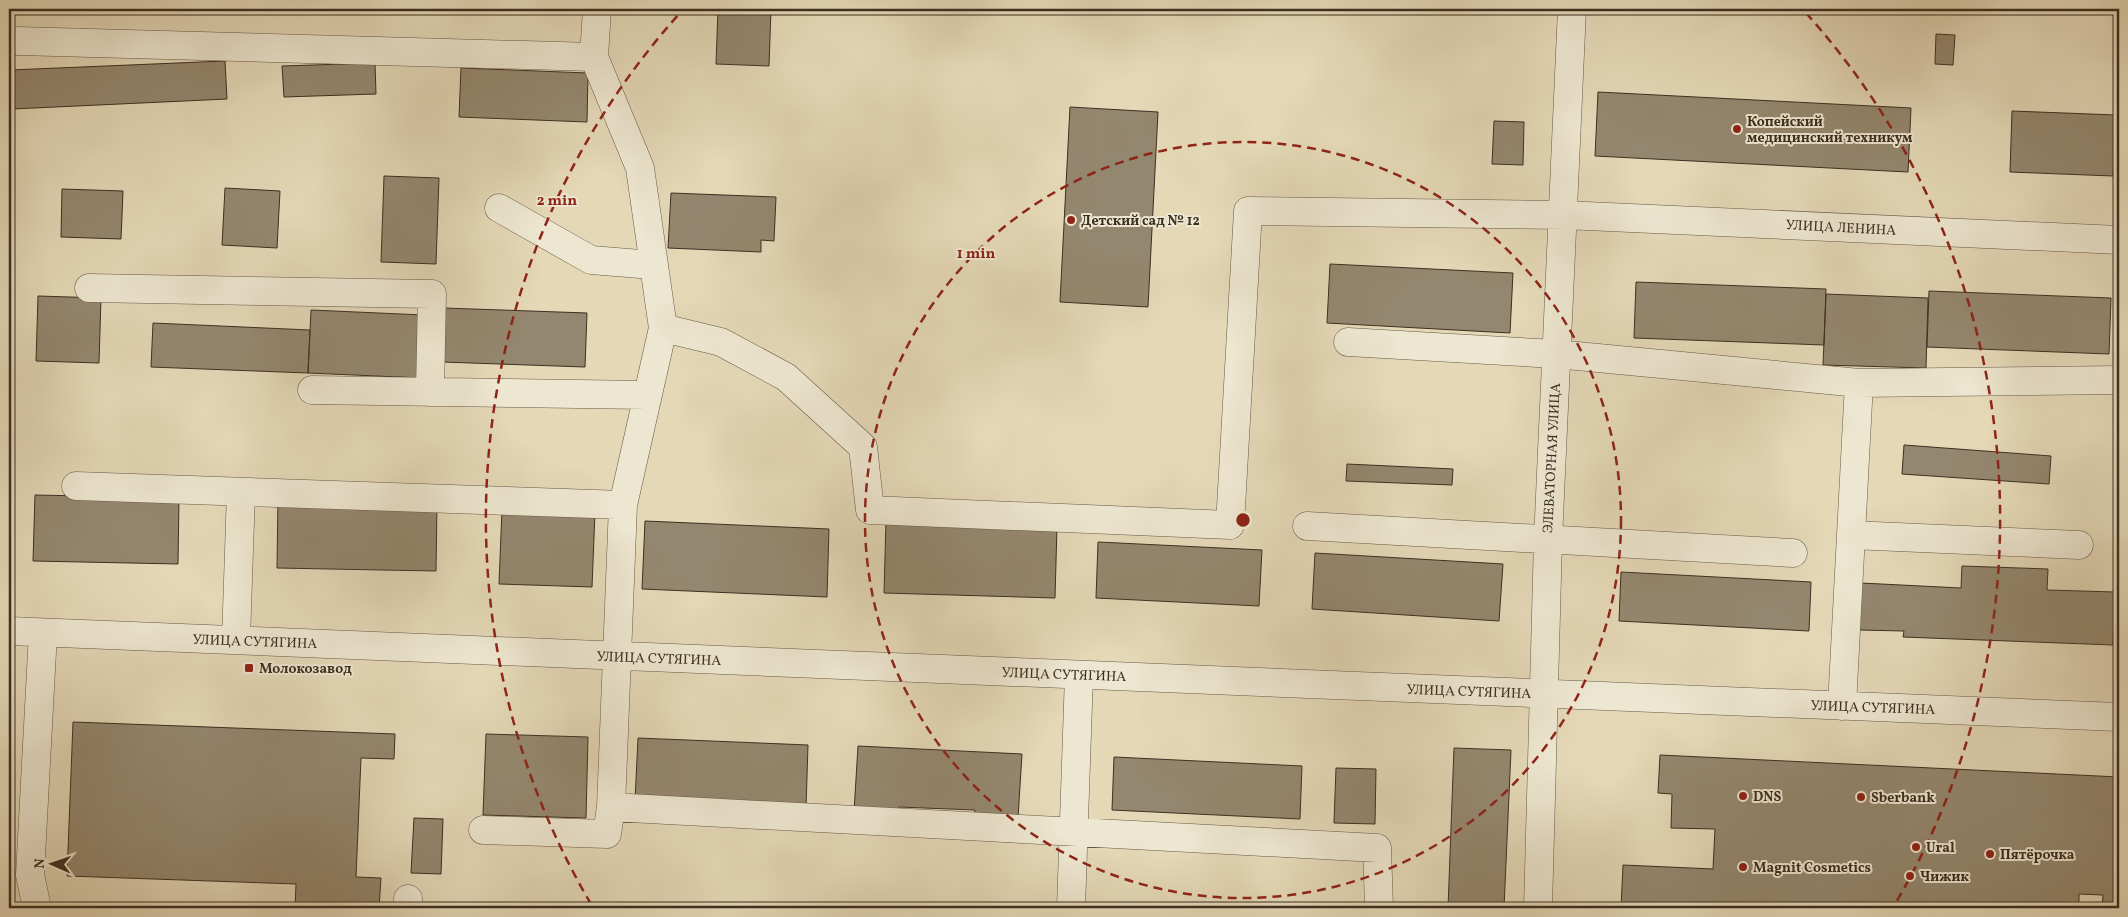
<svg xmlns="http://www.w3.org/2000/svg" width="2128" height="917" font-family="Vollkorn,serif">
<rect width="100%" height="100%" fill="#e4d8b7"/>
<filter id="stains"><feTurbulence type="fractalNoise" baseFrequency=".004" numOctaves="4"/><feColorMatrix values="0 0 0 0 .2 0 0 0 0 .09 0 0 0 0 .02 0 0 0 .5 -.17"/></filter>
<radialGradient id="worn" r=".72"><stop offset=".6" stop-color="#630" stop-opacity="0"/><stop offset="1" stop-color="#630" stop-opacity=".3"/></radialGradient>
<path fill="#94876f" stroke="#3d2f21" d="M 718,9 L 771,9 L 769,66 L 716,64 Z
M 1936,34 L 1955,35 L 1953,65 L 1935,64 Z
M 225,61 L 227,99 L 12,109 L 10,70 Z
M 375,63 L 376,94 L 284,97 L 282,66 Z
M 461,68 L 588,73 L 587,122 L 459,117 Z
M 1598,92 L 1911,108 L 1908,172 L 1595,156 Z
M 1070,107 L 1158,112 L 1148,307 L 1060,302 Z
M 2012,111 L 2116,115 L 2113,176 L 2010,172 Z
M 1494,121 L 1524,122 L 1523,165 L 1492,164 Z
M 384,176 L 439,178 L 436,264 L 381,262 Z
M 225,188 L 280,191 L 277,248 L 222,245 Z
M 62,189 L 123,191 L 121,239 L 61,237 Z
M 671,193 L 776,197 L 774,241 L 761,240 L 761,252 L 668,248 Z
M 1330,264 L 1513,273 L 1510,333 L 1327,323 Z
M 1636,282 L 1826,289 L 1824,345 L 1634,338 Z
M 1929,291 L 2111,298 L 2109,354 L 1927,347 Z
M 1826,294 L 1928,298 L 1926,368 L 1823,365 Z
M 38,296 L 101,298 L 99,363 L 36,361 Z
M 444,308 L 587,313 L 585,367 L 442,362 Z
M 311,310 L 424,315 L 422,378 L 308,373 Z
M 153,323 L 310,330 L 308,373 L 151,367 Z
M 1904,445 L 2051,456 L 2049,484 L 1902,474 Z
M 1347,464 L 1453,469 L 1452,485 L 1346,481 Z
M 35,495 L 179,498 L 178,564 L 33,561 Z
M 278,499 L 437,503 L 436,571 L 277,568 Z
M 502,509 L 595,512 L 592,587 L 499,584 Z
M 645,521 L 829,529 L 827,597 L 642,589 Z
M 886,521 L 1057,526 L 1055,598 L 884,593 Z
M 1098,542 L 1262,550 L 1259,606 L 1096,598 Z
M 1315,553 L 1503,564 L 1499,621 L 1312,609 Z
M 1962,566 L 2048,569 L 2047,590 L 2115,592 L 2113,645 L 1903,637 L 1904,631 L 1859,630 L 1861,583 L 1961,588 Z
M 1621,572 L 1811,582 L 1809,631 L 1619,621 Z
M 73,722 L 395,734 L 394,759 L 361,758 L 356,877 L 381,878 L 379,908 L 295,908 L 296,884 L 67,876 Z
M 486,734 L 588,737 L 586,818 L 483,815 Z
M 638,738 L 808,745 L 806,808 L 635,801 Z
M 858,746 L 1022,754 L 1018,818 L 974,816 L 975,810 L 899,807 L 898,815 L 854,812 Z
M 1454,748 L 1511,750 L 1504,908 L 1448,908 Z
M 1660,755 L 2119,777 L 2119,908 L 2102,908 L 2103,895 L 2079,894 L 2079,908 L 1621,908 L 1623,865 L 1713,869 L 1715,829 L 1671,828 L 1672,794 L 1658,793 Z
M 1114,757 L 1302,766 L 1300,819 L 1112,810 Z
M 1336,768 L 1376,769 L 1375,824 L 1334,823 Z
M 414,818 L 443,819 L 441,874 L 411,873 Z"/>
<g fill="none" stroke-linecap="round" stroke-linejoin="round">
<g stroke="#675946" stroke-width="29">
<path id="minor" d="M 597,9 L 594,57 L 640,168 L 663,328 L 623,505 L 611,807
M 18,41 L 594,57
M 499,208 L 591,260 L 653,265
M 89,288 L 432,294 L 430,392
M 663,328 L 721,342 L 786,377 L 863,447 L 870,510 L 1230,525 L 1248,211 L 1564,215 L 2119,240
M 1348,342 L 1556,354 L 1859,383 L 2119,380
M 312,390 L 647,395
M 76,486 L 623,505
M 1307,526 L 1793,553
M 1851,535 L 2079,545
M 9,631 L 2119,717
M 236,640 L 241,492
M 1842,706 L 1859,383
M 483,830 L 607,834 L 611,807 L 1377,848 L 1379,908
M 37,908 L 30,875 L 43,633
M 408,908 L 408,899
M 1071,908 L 1079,675
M 1538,908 L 1548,540 L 1572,9"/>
</g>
<use href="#minor" stroke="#ede6d0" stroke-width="28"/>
</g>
<g fill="none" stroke="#8f2418" stroke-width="2.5" stroke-dasharray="9 6">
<circle cx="1243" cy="520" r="378"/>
<path d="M591 904A757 757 0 0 1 680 13M1806 13A757 757 0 0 1 1895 904"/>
</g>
<g fill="#8f2418" stroke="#ede6d0" stroke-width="2">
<circle cx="1737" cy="129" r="5"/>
<circle cx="1071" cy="220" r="5"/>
<rect x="244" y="663" width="10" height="10" rx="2.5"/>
<circle cx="1743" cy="796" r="5"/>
<circle cx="1861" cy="797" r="5"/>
<circle cx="1916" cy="847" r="5"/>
<circle cx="1990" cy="854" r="5"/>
<circle cx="1743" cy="867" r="5"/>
<circle cx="1910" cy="876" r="5"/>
</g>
<g text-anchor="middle" stroke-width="4" stroke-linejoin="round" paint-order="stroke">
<g font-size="14" font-weight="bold" fill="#3d2f21" stroke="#ede6d0" text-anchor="start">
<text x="1747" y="126">Копейский<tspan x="1747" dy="16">медицинский техникум</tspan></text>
<text x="1081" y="225">Детский сад № 12</text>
<text x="259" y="673">Молокозавод</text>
<text x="1753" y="801">DNS</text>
<text x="1871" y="802">Sberbank</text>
<text x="1926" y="852">Ural</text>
<text x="2000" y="859">Пятёрочка</text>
<text x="1753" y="872">Magnit Cosmetics</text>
<text x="1920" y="881">Чижик</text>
</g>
<g font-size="14" fill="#3d2f21" stroke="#ede6d0">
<text transform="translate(1841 227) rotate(3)" y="5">УЛИЦА ЛЕНИНА</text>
<text transform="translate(1551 458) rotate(-87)" y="5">ЭЛЕВАТОРНАЯ УЛИЦА</text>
<text transform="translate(255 641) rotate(2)" y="5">УЛИЦА СУТЯГИНА</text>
<text transform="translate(659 658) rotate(2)" y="5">УЛИЦА СУТЯГИНА</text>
<text transform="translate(1064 674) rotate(2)" y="5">УЛИЦА СУТЯГИНА</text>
<text transform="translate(1469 691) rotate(2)" y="5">УЛИЦА СУТЯГИНА</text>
<text transform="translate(1873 707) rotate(2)" y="5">УЛИЦА СУТЯГИНА</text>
</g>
</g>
<circle cx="1243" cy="520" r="8" fill="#8f2418" stroke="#ede6d0" stroke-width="2.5"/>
<g font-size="15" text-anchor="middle" font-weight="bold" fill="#8f2418" stroke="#ede6d0" stroke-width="4" stroke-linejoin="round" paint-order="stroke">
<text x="557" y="205">2 min</text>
<text x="976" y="258">1 min</text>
</g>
<rect width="2128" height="917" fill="none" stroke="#e4d8b7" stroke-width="30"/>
<rect x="10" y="10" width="2108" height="897" fill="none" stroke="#3d2f21" stroke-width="2.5"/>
<rect x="15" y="15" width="2098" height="887" fill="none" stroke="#3d2f21"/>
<g transform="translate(52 864) rotate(272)" stroke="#ede6d0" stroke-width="4" paint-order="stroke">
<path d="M0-4L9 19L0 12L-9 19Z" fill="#3d2f21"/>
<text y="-8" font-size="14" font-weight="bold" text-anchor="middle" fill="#3d2f21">N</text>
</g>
<rect width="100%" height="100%" filter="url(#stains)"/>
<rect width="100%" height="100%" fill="url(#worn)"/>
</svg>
